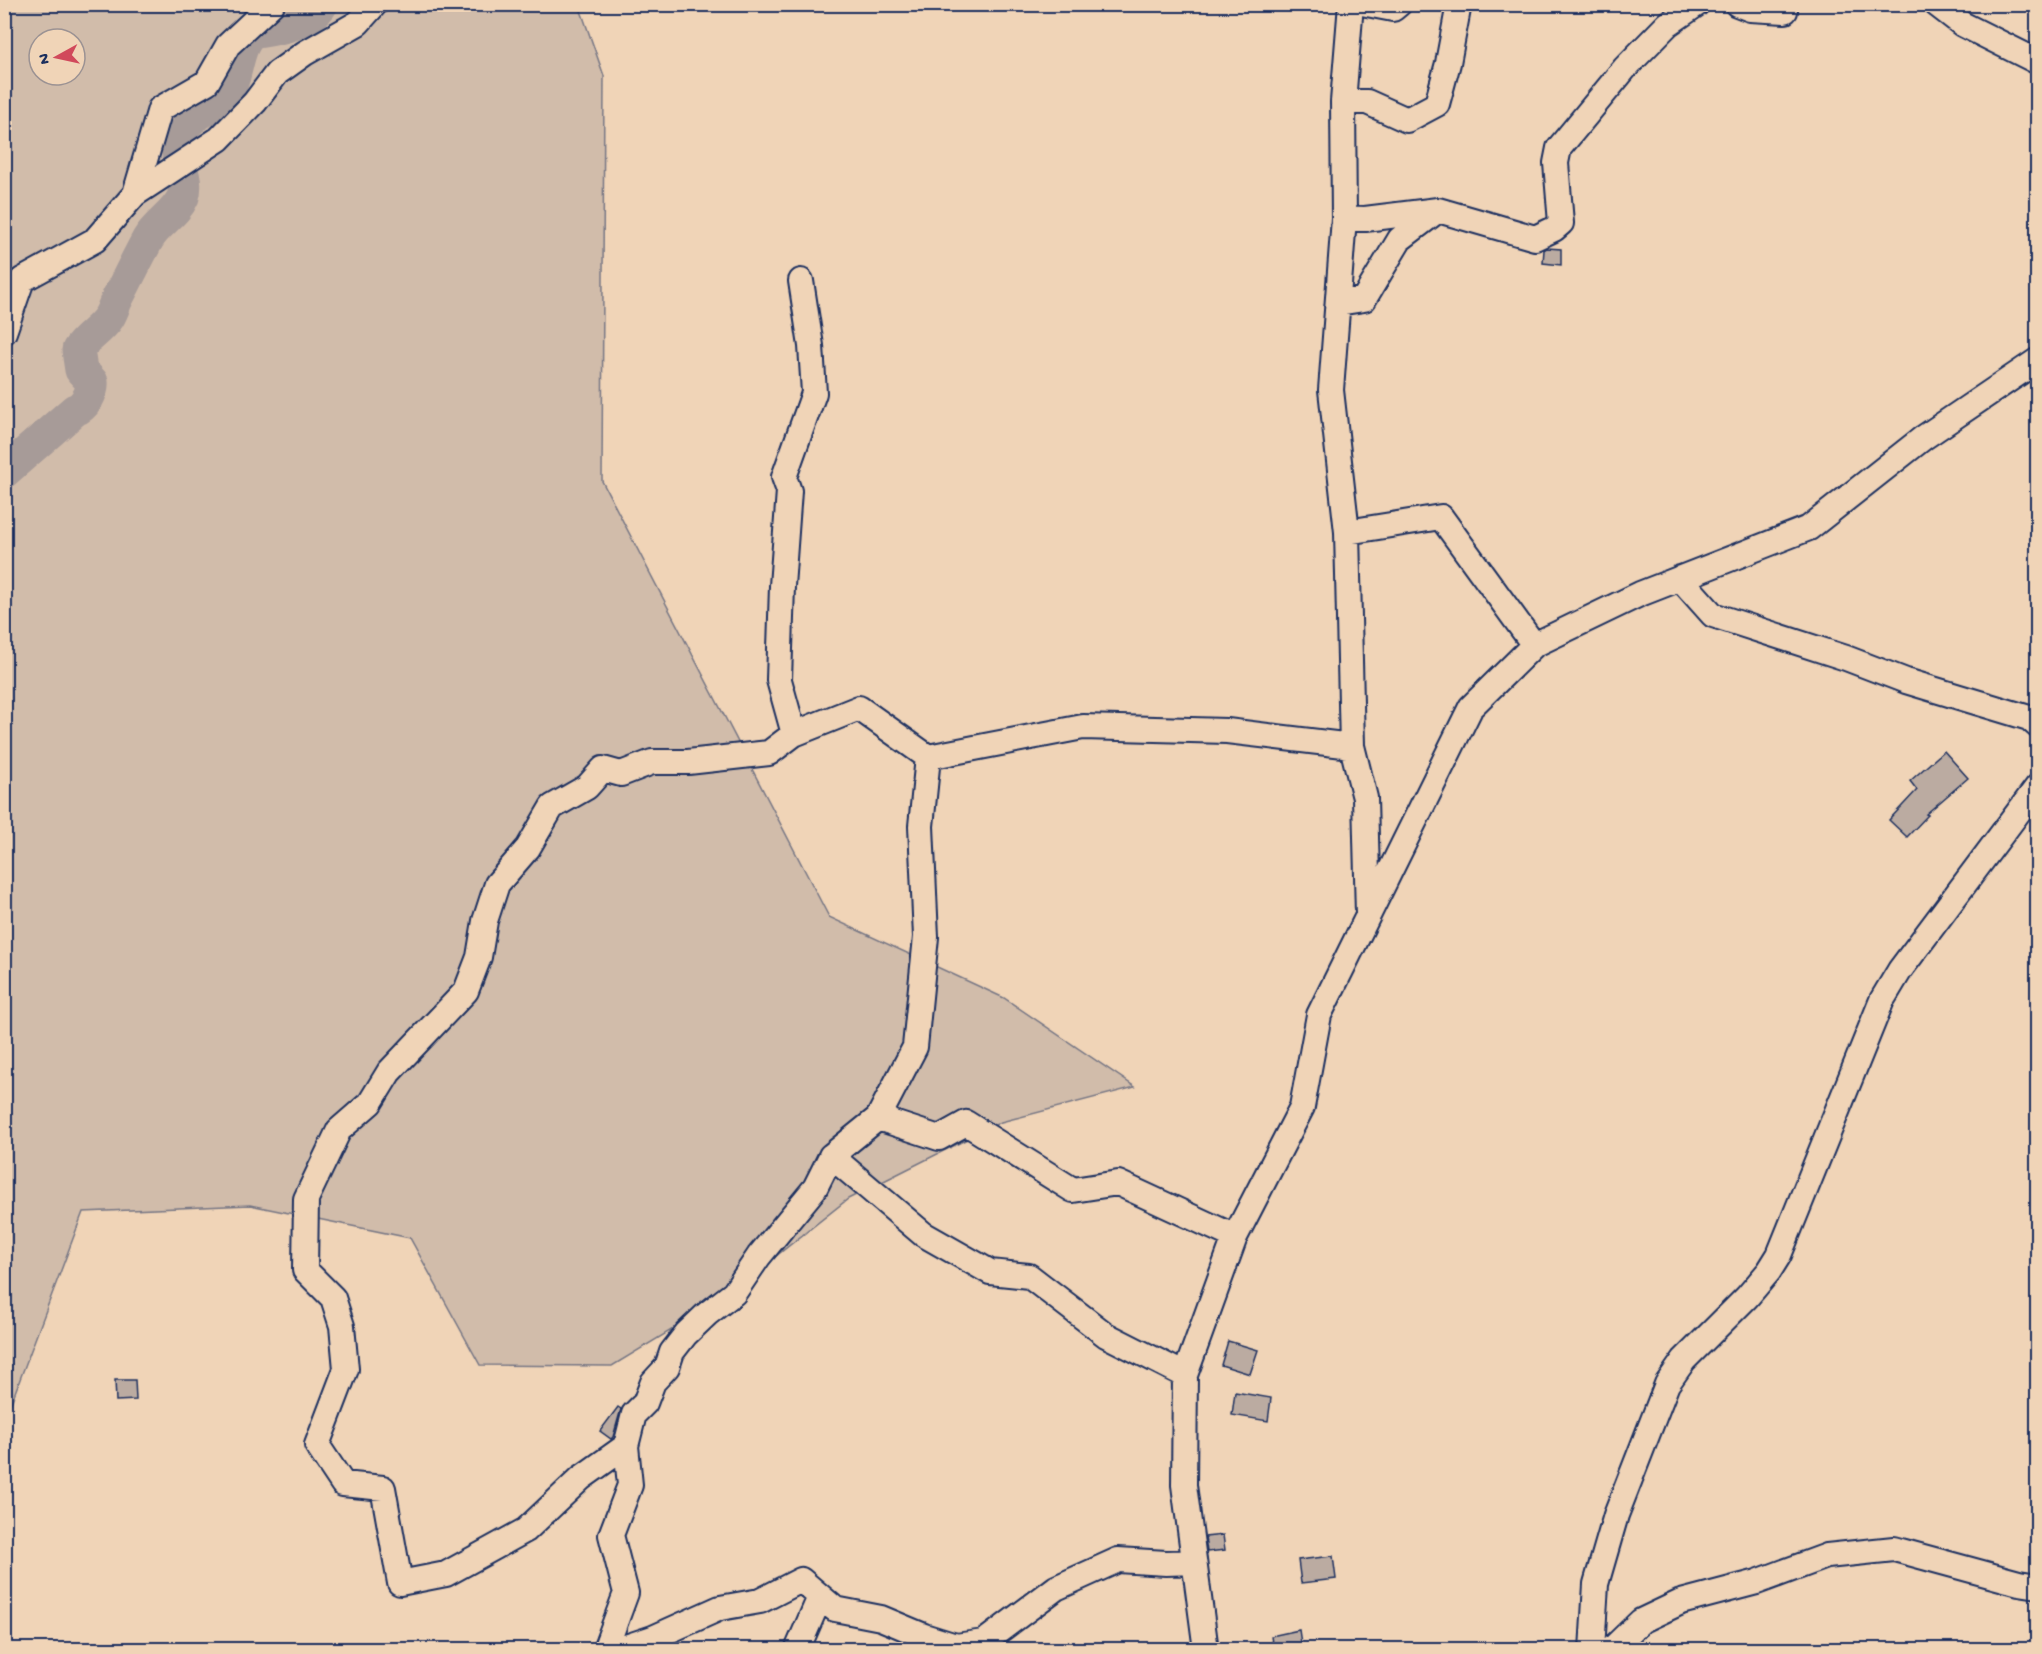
<svg xmlns="http://www.w3.org/2000/svg" width="2042" height="1654" font-family="'Gochi Hand',sans-serif">
<rect width="100%" height="100%" fill="#f0d4b7"/>
<filter id="ink" filterUnits="userSpaceOnUse"><feTurbulence type="fractalNoise" baseFrequency=".0167" numOctaves="2"/><feDisplacementMap in="SourceGraphic" scale="12" xChannelSelector="R" yChannelSelector="G"/><feConvolveMatrix kernelMatrix="1 2 1 2 8 2 1 2 1" color-interpolation-filters="sRGB"/></filter>
<g filter="url(#ink)">
<path fill="#d1bcaa" stroke="#767684" stroke-width="1.5" fill-rule="evenodd" d="M 5,5 L 579,5 L 604,76 L 602,481 L 829,917 L 1004,998 L 1135,1087 L 1001,1122 L 848,1199 L 718,1302 L 612,1366 L 480,1365 L 410,1238 L 250,1205 L 83,1212 L 5,1419 ZM 39,39 L 75,39 L 75,75 L 39,75 Z"/>
<g fill="none" stroke-linecap="round" stroke-linejoin="round">
<path stroke="#a79b98" stroke-width="33" d="M 4,472 L 75,410 C 85,407 93,392 92,382 L 81,370 L 78,350 C 86,337 100,331 109,317 C 112,312 114,306 116,301 C 127,280 137,259 148,239 C 157,223 176,214 183,197 C 190,178 173,157 179,138 C 188,110 218,110 228,92 C 238,75 236,47 252,33 C 274,29 309,25 322,4"/>
</g>
<path fill="#bbaba1" stroke="#1b2f5e" stroke-width="1.5" d="M 1547,248 L 1561,249 L 1561,265 L 1543,263 L 1544,250 Z
M 1944,751 L 1968,778 L 1926,814 L 1928,815 L 1907,837 L 1889,820 L 1917,790 L 1910,781 Z
M 1228,1341 L 1258,1350 L 1250,1374 L 1221,1365 Z
M 115,1380 L 135,1380 L 136,1400 L 116,1401 Z
M 1235,1392 L 1271,1398 L 1268,1421 L 1232,1415 Z
M 618,1407 L 621,1409 L 613,1437 L 611,1439 L 600,1431 Z
M 1223,1535 L 1225,1550 L 1207,1552 L 1205,1537 Z
M 1333,1556 L 1336,1579 L 1301,1583 L 1298,1560 Z
M 1299,1630 L 1302,1650 L 1273,1650 L 1271,1636 Z"/>
<g fill="none" stroke-linecap="round" stroke-linejoin="round">
<g stroke="#1b2f5e" stroke-width="28">
<path id="minor" d="M 1351,4 L 1343,102 L 1344,218 L 1331,390 L 1347,532 L 1352,746 L 1365,798 L 1368,915
M 1367,4 L 1393,9 L 1399,4
M 1737,4 L 1750,9 L 1785,11
M 1936,4 L 1962,24 L 2038,62
M 1343,102 L 1367,102 L 1407,120 L 1437,104 L 1448,63 L 1459,4
M 135,194 L 219,139 L 255,102 L 277,73 L 305,53 L 358,23 L 375,4
M 1344,218 L 1365,219 L 1438,210
M 1338,303 L 1364,299 L 1400,239 L 1438,210 L 1535,238 L 1554,229 L 1561,223 L 1556,163 L 1559,148 L 1625,68 L 1668,24 L 1697,4
M 4,332 L 22,280 L 95,240 L 135,194 L 160,109 L 207,82 L 228,45 L 272,4
M 1347,532 L 1441,517 L 1534,645
M 1680,578 L 1713,615 L 1846,658 L 1906,681 L 2029,718 L 2038,726
M 794,734 L 779,680 L 782,586 L 789,491 L 784,477 L 814,393 L 811,346 L 801,281
M 878,1118 L 831,1156 L 923,1234 L 990,1272 L 1029,1276 L 1106,1335 L 1185,1375
M 831,1156 L 815,1188 L 759,1256 L 734,1293 L 707,1314 L 686,1334 L 672,1352 L 667,1367 L 653,1382 L 645,1403 L 634,1414 L 626,1446 L 581,1478 L 526,1530 L 446,1574 L 400,1583 L 383,1488 L 343,1484 L 317,1445 L 346,1369 L 342,1326 L 333,1298 L 305,1270 L 306,1199 L 339,1130 L 370,1103 L 389,1072 L 466,991 L 479,957 L 485,921 L 497,884 L 528,848 L 552,807 L 587,787 L 603,769 L 621,774 L 652,762 L 688,762 L 769,753 L 794,734 L 859,708 L 928,757
M 1235,1237 L 1118,1183 L 1073,1190 L 966,1123 L 939,1138 L 878,1118 L 915,1047 L 926,937 L 921,826 L 928,757 L 1083,727 L 1227,731 L 1352,746
M 605,1650 L 626,1593 L 611,1535 L 630,1485 L 626,1446
M 617,1650 L 653,1638 L 720,1608 L 760,1601 L 801,1580 L 835,1609 L 881,1618 L 924,1636 L 956,1646 L 984,1642 L 1056,1588 L 1118,1560 L 1166,1563 L 1194,1562
M 797,1650 L 820,1597
M 1206,1650 L 1184,1485 L 1185,1375 L 1235,1237 L 1302,1107 L 1319,1015 L 1471,707 L 1534,645 L 1640,594 L 1809,528 L 1923,438 L 2038,360
M 1592,1650 L 1596,1584 L 1616,1515 L 1667,1384 L 1684,1360 L 1747,1297 L 1769,1271 L 1779,1255 L 1882,1000 L 1900,970 L 2038,786
M 1611,1650 L 1641,1621 L 1681,1602 L 1757,1582 L 1827,1556 L 1894,1549 L 2019,1583 L 2038,1586"/>
</g>
<use href="#minor" stroke="#f0d4b7" stroke-width="24"/>
</g>
</g>
<rect width="2042" height="1654" fill="none" stroke="#f0d4b7" stroke-width="24"/>
<rect x="12" y="12" width="2018" height="1630" fill="none" stroke="#1b2f5e" stroke-width="2" filter="url(#ink)"/>
<g transform="translate(57 57) rotate(262)"><circle r="28" fill="#f0d4b7" stroke="#9b9293" stroke-width="1.5"/>
<path d="M0-4.5L10 22L0 15L-10 22Z" fill="#d1495b"/>
<text y="-9" font-size="16" font-weight="bold" text-anchor="middle" fill="#1b2f5e">N</text>
</g>
</svg>
